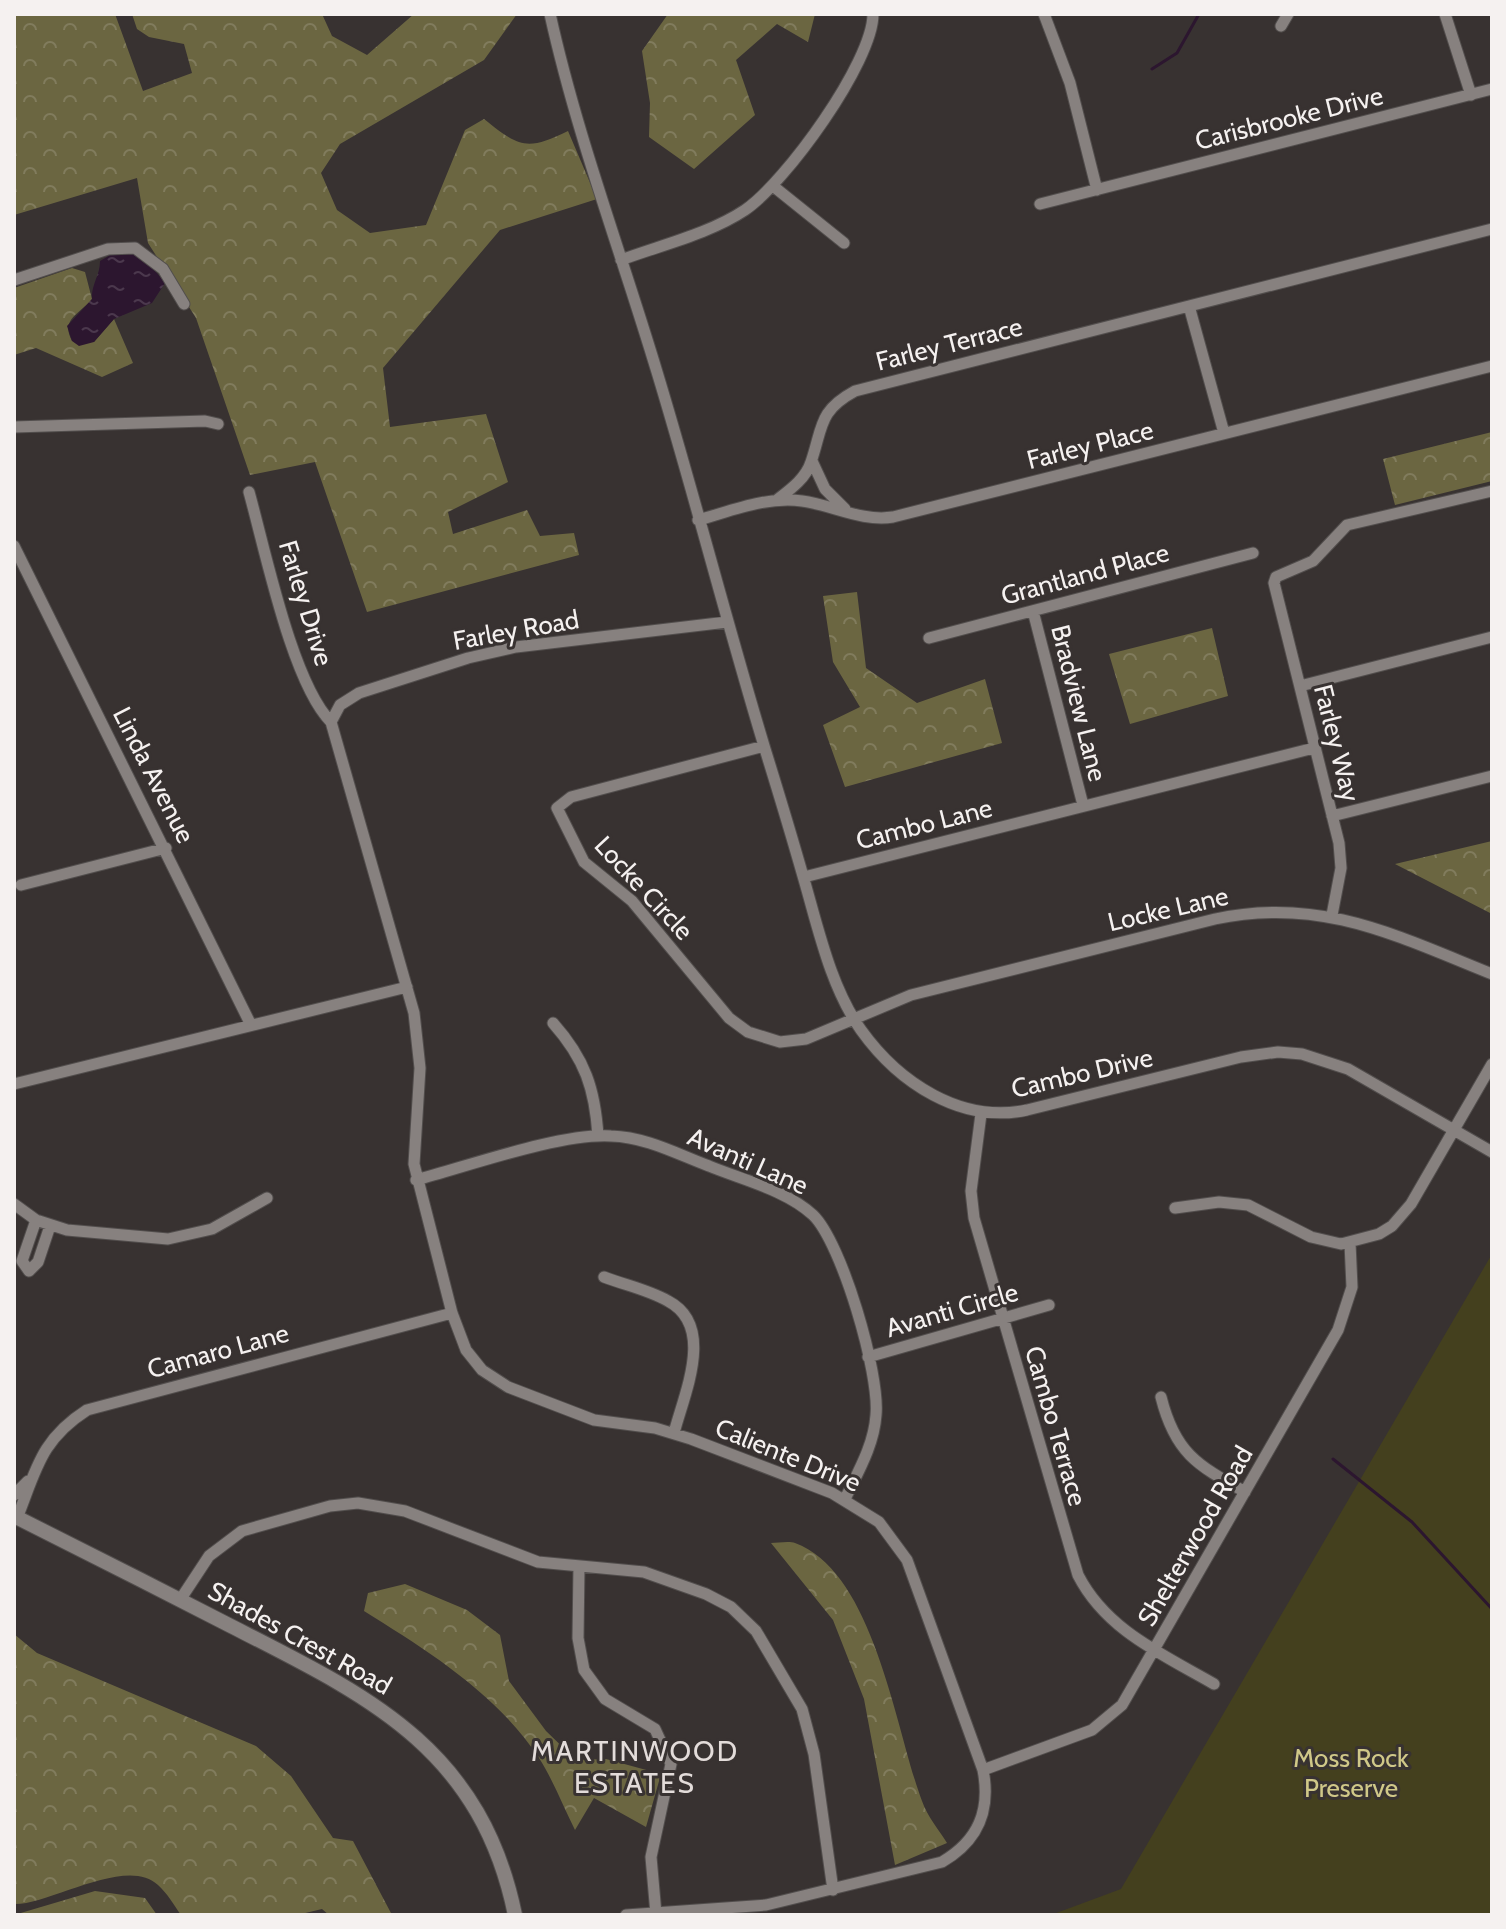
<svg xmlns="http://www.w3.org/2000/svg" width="1506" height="1929" font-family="Cabin,sans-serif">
<defs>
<pattern id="forest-crowns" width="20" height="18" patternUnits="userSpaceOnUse" patternTransform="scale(2)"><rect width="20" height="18" fill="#6b6641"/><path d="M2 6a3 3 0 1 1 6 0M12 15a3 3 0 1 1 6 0" fill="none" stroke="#817c5d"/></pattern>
<pattern id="water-ripples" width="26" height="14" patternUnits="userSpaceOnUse" patternTransform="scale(2)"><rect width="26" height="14" fill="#2c162f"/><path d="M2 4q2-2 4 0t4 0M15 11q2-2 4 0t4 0" fill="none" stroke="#4b384d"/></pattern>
</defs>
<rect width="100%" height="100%" fill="#383231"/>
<path fill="#44401e" d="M 1492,1254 L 1492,1915 L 1051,1915 L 1121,1889 Z"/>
<path fill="url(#forest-crowns)" d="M 14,14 L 115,14 L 143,91 L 192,73 L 184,44 L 149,37 L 137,29 L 132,14 L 322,14 L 332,36 L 367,55 L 414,14 L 517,14 L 484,60 L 340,144 L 321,173 L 337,210 L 370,233 L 426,225 L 465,130 L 484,119 C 520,148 527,151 568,131 L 597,199 L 500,230 L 383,368 L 390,427 L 486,414 L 508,482 L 448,512 L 453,534 L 527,510 L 540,536 L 574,533 L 579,555 L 367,612 L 315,462 L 250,475 L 196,318 L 148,243 L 137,178 L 14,215 Z
M 668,14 L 815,14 L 808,42 L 777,24 L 736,60 L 755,115 L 694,169 L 649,137 L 650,103 L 642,51 Z
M 72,268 L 85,272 L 92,299 C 80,314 60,319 72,341 L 94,342 L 114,319 L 133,363 L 102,377 L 36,348 L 14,355 L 14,288 Z
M 1492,432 L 1492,481 L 1395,505 L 1383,459 Z
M 857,592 L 866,668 L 917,703 L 985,679 L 1002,743 L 845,787 L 823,725 L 860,707 L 833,662 L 823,596 Z
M 1212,628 L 1228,696 L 1130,724 L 1109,654 Z
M 1492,841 L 1492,914 L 1395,864 Z
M 771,1543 C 778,1543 789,1541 795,1543 C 875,1572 896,1733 922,1801 C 927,1816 939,1830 947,1843 L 895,1865 L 864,1699 L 833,1620 Z
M 405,1584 L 467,1610 L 500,1635 L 509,1681 L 546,1731 L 576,1760 L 606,1759 L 661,1774 L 646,1827 L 594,1798 L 575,1830 C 563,1806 553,1780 539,1758 C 496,1693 428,1651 364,1611 L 368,1593 Z
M 14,1634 L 37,1653 L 256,1746 L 291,1776 L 333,1838 L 353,1841 L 392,1915 L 329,1915 L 322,1909 L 297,1915 L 181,1915 C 174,1905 167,1893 158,1885 C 127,1855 49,1905 14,1904 Z
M 95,1891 L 145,1898 L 157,1915 L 14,1915 Z"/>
<path fill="url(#water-ripples)" d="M 140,252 L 165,283 L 152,303 L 114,319 L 94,342 L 79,346 L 72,341 L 67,326 L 92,299 C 91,284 100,276 100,261 L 112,254 Z"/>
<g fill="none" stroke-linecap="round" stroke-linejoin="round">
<path stroke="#2c162f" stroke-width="3" d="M 1152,69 L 1177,53 L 1199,14
M 1333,1459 L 1412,1522 L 1492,1609"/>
<g stroke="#524e4d" stroke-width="13">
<path id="street" d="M 550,14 C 577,136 621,252 657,372 C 695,497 727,624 765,749 C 778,791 791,834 803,876 C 818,927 830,986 861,1030 C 899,1083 961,1124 1027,1110 L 1241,1057 L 1278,1052 L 1302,1054 L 1348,1069 L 1492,1152
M 1044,14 L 1070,83 L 1097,190
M 1445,14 L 1471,95
M 1281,26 L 1288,14
M 773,186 L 844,243
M 1040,204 L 1492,89
M 621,260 C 661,245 709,234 745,210 C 785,183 873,62 873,14
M 14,280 L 108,249 L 135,248 L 163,269 L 184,304
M 1189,306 L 1224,433
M 14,427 L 205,421 L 218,424
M 812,461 L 825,489 L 845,509
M 249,492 C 265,549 292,683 331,722
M 778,499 C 791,489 806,478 811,462 C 823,427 818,411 855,391 L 1492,229
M 698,520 C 731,511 767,496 802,501 C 832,505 862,522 893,517 L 1492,366
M 14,546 L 251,1025
M 1033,611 L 1083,805
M 929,638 L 1253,553
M 1300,686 L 1492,637
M 764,746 L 571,797 L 557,808 L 584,862 L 632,901 L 729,1018 L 748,1032 L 780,1042 L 806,1039 L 911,995 L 1215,919 C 1320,896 1397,936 1492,974
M 1332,816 L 1492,776
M 804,877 L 1314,748
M 21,885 L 166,848
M 1332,915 L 1341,868 L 1339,843 L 1274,583 L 1276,577 L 1313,561 L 1347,525 L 1492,491
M 553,1023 C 585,1059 595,1089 598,1136
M 14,1084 L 407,987
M 981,1114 L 971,1191 L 974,1218 L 1078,1575 C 1106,1630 1162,1654 1214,1684
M 416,1180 C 469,1166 560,1133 611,1136 C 646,1137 677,1154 709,1166 C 743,1180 786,1190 813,1215 C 842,1243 880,1374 876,1415 C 874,1445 858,1472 845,1499
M 14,1204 L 36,1220 L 67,1230 L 168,1239 L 212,1229 L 267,1198
M 1175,1208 L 1219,1202 L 1248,1205 L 1311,1237 L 1341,1244 L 1379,1234 L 1392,1226 L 1411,1204 L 1492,1064
M 36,1220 L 22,1261 L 29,1271 L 38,1262 L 50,1226
M 604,1277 C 625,1285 649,1290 668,1301 C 716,1326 684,1394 674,1433
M 868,1357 L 1049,1305
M 1161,1397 C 1175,1453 1197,1465 1245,1492
M 14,1495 L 28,1481
M 17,1518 C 36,1471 40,1440 87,1410 L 452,1313
M 579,1566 L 578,1638 L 584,1670 L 605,1699 L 655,1729 L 671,1764 L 651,1857 L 656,1914
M 180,1600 L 209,1556 L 242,1531 L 330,1506 L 358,1503 L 405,1511 L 538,1562 L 644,1572 L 706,1594 L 731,1607 L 756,1631 L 802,1709 L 814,1754 L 833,1890
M 983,1770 L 1092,1730 L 1122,1705 L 1338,1330 L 1352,1287 L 1350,1243
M 626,1915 L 766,1905 L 942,1862 C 978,1841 991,1811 983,1770 L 907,1560 L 879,1522 L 832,1493 L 691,1439 L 655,1428 L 594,1420 L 508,1387 L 482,1370 L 466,1350 L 452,1313 L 414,1164 L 420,1068 L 414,1013 L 331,722 L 340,705 L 359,693 L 468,658 L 516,647 L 727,622"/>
</g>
<g stroke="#524e4d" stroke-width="16">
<path id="secondary" d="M 14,1516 C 84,1551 155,1587 225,1623 C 364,1694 480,1745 515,1915"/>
</g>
<use href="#street" stroke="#87817f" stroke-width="11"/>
<use href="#secondary" stroke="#87817f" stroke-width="14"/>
</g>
<g text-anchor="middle" stroke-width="6" stroke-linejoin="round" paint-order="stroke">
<g font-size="26" fill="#f5f1f0" stroke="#383231">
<text transform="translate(1289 118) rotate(-14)" y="9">Carisbrooke Drive</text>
<text transform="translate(949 344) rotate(-14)" y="9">Farley Terrace</text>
<text transform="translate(1090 445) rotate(-14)" y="9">Farley Place</text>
<text transform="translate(1085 574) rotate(-15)" y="9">Grantland Place</text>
<text transform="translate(306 603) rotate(73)" y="9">Farley Drive</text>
<text transform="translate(516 630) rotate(-10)" y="9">Farley Road</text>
<text transform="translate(1079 703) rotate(76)" y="9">Bradview Lane</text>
<text transform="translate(1337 743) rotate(76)" y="9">Farley Way</text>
<text transform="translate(154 775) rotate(63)" y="9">Linda Avenue</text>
<text transform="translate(924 824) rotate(-14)" y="9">Cambo Lane</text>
<text transform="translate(644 888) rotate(47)" y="9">Locke Circle</text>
<text transform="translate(1168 909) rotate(-13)" y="9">Locke Lane</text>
<text transform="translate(1082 1073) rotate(-13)" y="9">Cambo Drive</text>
<text transform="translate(748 1161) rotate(24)" y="9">Avanti Lane</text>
<text transform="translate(952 1310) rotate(-16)" y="9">Avanti Circle</text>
<text transform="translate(218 1351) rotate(-15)" y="9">Camaro Lane</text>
<text transform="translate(1056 1426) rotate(74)" y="9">Cambo Terrace</text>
<text transform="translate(788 1455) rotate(22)" y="9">Caliente Drive</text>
<text transform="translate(1195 1536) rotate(-60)" y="9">Shelterwood Road</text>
<text transform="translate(300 1638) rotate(29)" y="9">Shades Crest Road</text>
</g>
<g font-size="26" fill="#d0c888" stroke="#383231">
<text x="1351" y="1767">Moss Rock<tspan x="1351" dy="30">Preserve</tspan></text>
</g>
<g font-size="28" letter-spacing="2" fill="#e3dcda" stroke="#383231">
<text x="635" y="1761">MARTINWOOD<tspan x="635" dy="32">ESTATES</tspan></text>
</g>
</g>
<rect width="1506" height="1929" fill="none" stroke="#f5f1f0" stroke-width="32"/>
</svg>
